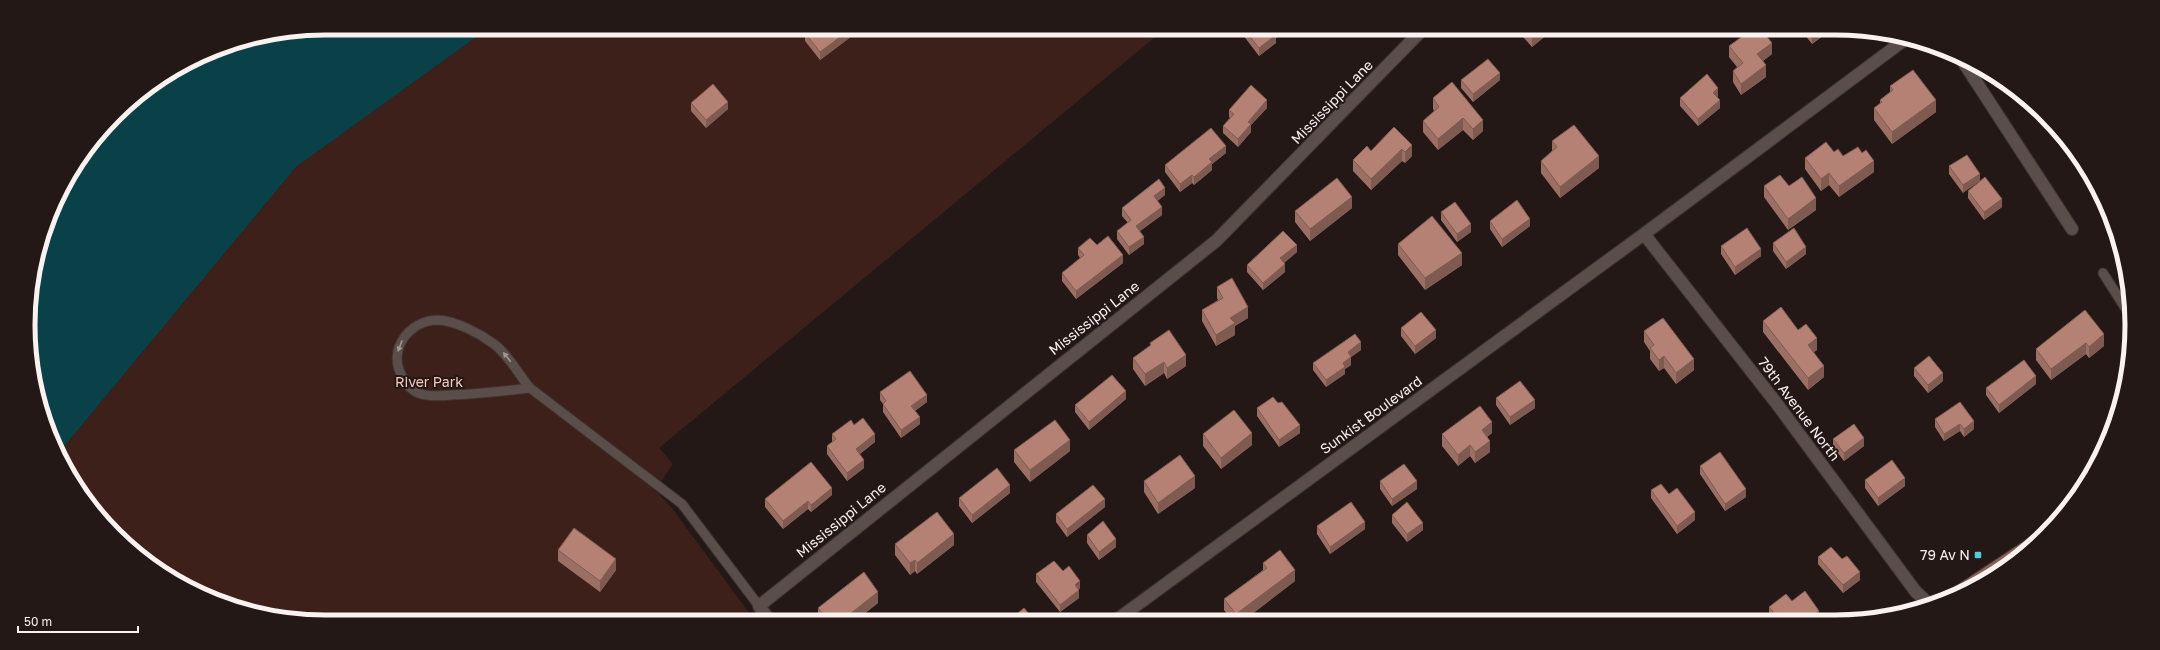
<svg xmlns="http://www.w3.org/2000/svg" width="2160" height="650" font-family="'Golos Text',sans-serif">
<rect width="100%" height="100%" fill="#231816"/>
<path fill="#3d2019" d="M 489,28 L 1166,28 L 659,448 L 673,464 L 655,490 L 672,508 L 755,621 L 325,622 L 267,616 L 176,582 L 129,548 L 89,506 L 58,454 L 296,167 Z"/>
<path fill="#0a4148" d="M 325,28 L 489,28 L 296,167 L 58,454 L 38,402 L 29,305 L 38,248 L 59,193 L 89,144 L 129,102 L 212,51 L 267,34 Z"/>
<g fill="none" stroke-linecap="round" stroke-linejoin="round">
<g stroke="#3c3432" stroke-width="11">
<path id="lane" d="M 2103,273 L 2131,317
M 530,388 C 504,391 478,394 452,395 C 442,396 431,397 421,394 C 413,392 406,384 402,376 C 387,350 409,320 438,320 C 456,321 479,333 494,344 C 509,355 518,374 530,388 L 682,504 L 759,606"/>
</g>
<g stroke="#3c3432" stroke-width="14">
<path id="street" d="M 1960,57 L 2072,229
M 1644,234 L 1777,404 L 1916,592 L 1928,603
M 770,621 L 759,606 L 1216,241 L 1424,28
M 1115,621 L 1644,234 L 1907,38"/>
</g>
<g stroke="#3c3432" stroke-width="14">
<path id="secondary" d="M 1952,596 L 2040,538"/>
</g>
<use href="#lane" stroke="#5a4d4a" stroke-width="9"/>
<use href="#street" stroke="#5a4d4a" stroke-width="12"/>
<use href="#secondary" stroke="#886058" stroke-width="12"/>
</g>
<path fill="#9c6f64" d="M 1243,28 L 1288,28 L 1276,38 L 1276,43 L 1259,56 L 1243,35 Z
M 1516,28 L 1555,28 L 1532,47 L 1516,29 Z
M 1800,28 L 1831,28 L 1831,30 L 1812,44 L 1800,29 Z
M 805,33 L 852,36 L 820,60 L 805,41 Z
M 1729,46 L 1772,54 L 1763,61 L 1766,77 L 1741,95 L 1733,82 L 1733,71 L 1737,67 L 1729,57 Z
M 1461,80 L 1500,80 L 1473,102 L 1461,88 Z
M 1890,86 L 1936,112 L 1892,144 L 1874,120 L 1874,108 L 1880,104 L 1880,100 L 1890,92 Z
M 1718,96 L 1717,97 L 1720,108 L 1698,126 L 1680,106 L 1680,98 Z
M 1433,98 L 1483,131 L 1473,140 L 1463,130 L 1438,150 L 1423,132 L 1423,121 L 1434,111 L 1433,109 Z
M 691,103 L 728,109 L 706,128 L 691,111 Z
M 1267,108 L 1251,125 L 1251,132 L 1238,147 L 1223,133 L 1223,126 L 1230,118 L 1229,117 L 1229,110 Z
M 1394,127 L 1412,156 L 1405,163 L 1402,161 L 1371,190 L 1353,171 L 1353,160 L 1371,151 Z
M 2056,129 L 2082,160 L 2090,175 L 2087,177 L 2056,134 Z
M 1552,141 L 1599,168 L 1560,198 L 1541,173 L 1541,161 L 1552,151 Z
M 1834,152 L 1874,172 L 1839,197 L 1829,185 L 1821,191 L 1805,169 L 1805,158 Z
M 1226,153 L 1212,164 L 1212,170 L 1194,185 L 1192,183 L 1180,192 L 1165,172 L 1165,165 Z
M 1967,155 L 1963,193 L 1949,174 L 1949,166 Z
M 1764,186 L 1789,186 L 1816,210 L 1788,230 L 1764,197 Z
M 1968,191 L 2002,207 L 1984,220 L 1968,198 Z
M 1165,195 L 1157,201 L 1162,215 L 1140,231 L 1144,244 L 1129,255 L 1117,239 L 1117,231 L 1128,223 L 1122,216 L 1122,208 Z
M 1352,208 L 1310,241 L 1295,222 L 1295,211 Z
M 1441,212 L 1471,232 L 1457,242 L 1441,220 Z
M 1490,221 L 1530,226 L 1502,247 L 1490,229 Z
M 1773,243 L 1806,254 L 1786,269 L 1773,251 Z
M 1398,244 L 1462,265 L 1425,290 L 1398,255 Z
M 1097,245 L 1123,263 L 1076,299 L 1062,281 L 1062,273 L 1080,258 L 1078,255 L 1078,248 Z
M 1721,246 L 1761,256 L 1735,275 L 1721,254 Z
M 1297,252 L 1284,263 L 1285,272 L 1263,290 L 1247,272 L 1247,265 Z
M 1217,287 L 1248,318 L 1235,326 L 1235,335 L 1216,346 L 1202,321 L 1202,310 L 1218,300 L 1217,298 Z
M 2085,310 L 2104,346 L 2089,358 L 2086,354 L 2051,380 L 2036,360 L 2036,349 Z
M 1763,321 L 1798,330 L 1817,350 L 1814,352 L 1824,377 L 1808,390 L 1763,332 Z
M 1401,328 L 1436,338 L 1415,354 L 1401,336 Z
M 1644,331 L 1694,370 L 1676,384 L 1664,368 L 1659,371 L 1650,359 L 1650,351 L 1644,342 Z
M 1150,343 L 1186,366 L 1167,379 L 1164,373 L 1145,386 L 1133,369 L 1133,358 L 1150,346 Z
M 1361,350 L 1351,357 L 1351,365 L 1345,369 L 1345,374 L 1326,387 L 1313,370 L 1313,363 Z
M 1914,368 L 1943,381 L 1928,393 L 1914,376 Z
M 2036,384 L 1999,413 L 1986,395 L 1986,388 Z
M 880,392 L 927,402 L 915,411 L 920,424 L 901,438 L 883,412 L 883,404 L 880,400 Z
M 1496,398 L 1535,408 L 1510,425 L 1496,405 Z
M 1126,399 L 1089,430 L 1075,412 L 1075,405 Z
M 1960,402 L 1974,429 L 1964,437 L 1960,431 L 1944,441 L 1935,427 L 1935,419 Z
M 1278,403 L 1300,433 L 1279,447 L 1257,416 L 1257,408 Z
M 854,425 L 875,442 L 860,454 L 864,468 L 847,481 L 827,454 L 827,446 L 832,442 L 832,434 Z
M 1492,433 L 1487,437 L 1490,452 L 1475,463 L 1470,456 L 1458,466 L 1442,446 L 1442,434 Z
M 1203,434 L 1252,445 L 1221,469 L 1203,446 Z
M 1833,439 L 1864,446 L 1844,461 L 1833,447 Z
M 1014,450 L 1070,451 L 1030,482 L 1014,462 Z
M 1700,466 L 1746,497 L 1725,511 L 1700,474 Z
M 1865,480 L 1905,486 L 1878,506 L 1865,488 Z
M 1144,481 L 1195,488 L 1158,514 L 1144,492 Z
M 1380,481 L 1417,489 L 1392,506 L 1380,489 Z
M 1651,490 L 1669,494 L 1695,520 L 1677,534 L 1651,498 Z
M 1010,493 L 972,523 L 959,506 L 959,498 Z
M 832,495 L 811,512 L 808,509 L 783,529 L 765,507 L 765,499 Z
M 1105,507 L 1067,537 L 1056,522 L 1056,514 Z
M 1392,515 L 1423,530 L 1407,542 L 1392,523 Z
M 1317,526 L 1365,529 L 1330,554 L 1317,534 Z
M 1087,535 L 1116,547 L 1099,560 L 1087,543 Z
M 895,544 L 954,545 L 917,574 L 915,571 L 910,575 L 895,555 Z
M 558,550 L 616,570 L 600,592 L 558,561 Z
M 1818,557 L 1860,580 L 1843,593 L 1818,564 Z
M 1263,563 L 1295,581 L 1243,621 L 1232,621 L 1224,610 L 1224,599 L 1263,570 Z
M 1063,571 L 1080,588 L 1078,590 L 1079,598 L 1060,612 L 1036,582 L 1036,574 Z
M 1792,601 L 1819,620 L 1769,616 L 1769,607 Z
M 878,603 L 855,621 L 820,621 L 818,619 L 818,608 Z"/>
<path fill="#7f5a51" d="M 852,28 L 852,36 L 820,60 L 820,52 Z
M 1279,28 L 1288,28 L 1276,38 L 1276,43 L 1259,56 L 1259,48 L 1274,32 Z
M 1541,28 L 1555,28 L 1532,47 L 1532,36 Z
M 1819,28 L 1831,28 L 1831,30 L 1812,44 L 1812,33 Z
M 1772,43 L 1772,54 L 1757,65 L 1757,54 Z
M 1766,65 L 1766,77 L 1741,95 L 1741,84 Z
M 1500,73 L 1500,80 L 1473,102 L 1473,94 Z
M 1718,88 L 1718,96 L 1713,101 L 1713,93 Z
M 1267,100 L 1267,108 L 1251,125 L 1251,132 L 1238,147 L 1238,139 L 1248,122 Z
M 1720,100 L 1720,108 L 1698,126 L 1698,119 Z
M 1936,100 L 1936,112 L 1892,144 L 1892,132 Z
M 728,102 L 728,109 L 706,128 L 706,120 Z
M 1463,118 L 1463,130 L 1438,150 L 1438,139 Z
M 1483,120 L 1483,131 L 1473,140 L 1473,129 Z
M 1412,145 L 1412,156 L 1405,163 L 1405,152 Z
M 1226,146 L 1226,153 L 1212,164 L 1212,170 L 1194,185 L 1194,177 L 1209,159 Z
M 1402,149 L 1402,161 L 1371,190 L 1371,179 Z
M 1599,156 L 1599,168 L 1560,198 L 1560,187 Z
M 1874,161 L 1874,172 L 1839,197 L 1839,186 Z
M 2087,169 L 2090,175 L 2087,177 Z
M 1829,173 L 1829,185 L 1821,191 L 1821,179 Z
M 1980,174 L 1980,181 L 1963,193 L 1963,185 Z
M 1192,175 L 1192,183 L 1180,192 L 1180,184 Z
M 1165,188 L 1165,195 L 1154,204 L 1154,196 Z
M 1352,197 L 1352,208 L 1310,241 L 1310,229 Z
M 1816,198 L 1816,210 L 1788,230 L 1788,219 Z
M 2002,199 L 2002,207 L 1984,220 L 1984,212 Z
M 1162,207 L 1162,215 L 1136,234 L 1136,226 Z
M 1530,219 L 1530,226 L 1502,247 L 1502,239 Z
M 1471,224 L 1471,232 L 1457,242 L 1457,234 Z
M 1144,237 L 1144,244 L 1129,255 L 1129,247 Z
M 1297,245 L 1297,252 L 1280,266 L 1280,258 Z
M 1806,247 L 1806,254 L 1786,269 L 1786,262 Z
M 1761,249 L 1761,256 L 1735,275 L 1735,267 Z
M 1462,253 L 1462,265 L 1425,290 L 1425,278 Z
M 1123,255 L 1123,263 L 1076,299 L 1076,291 Z
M 1285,264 L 1285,272 L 1263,290 L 1263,283 Z
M 1248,307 L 1248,318 L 1235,326 L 1235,335 L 1216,346 L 1216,335 L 1230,318 Z
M 1436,330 L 1436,338 L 1415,354 L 1415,346 Z
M 2104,334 L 2104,346 L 2089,358 L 2089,347 Z
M 1817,338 L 1817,350 L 1808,356 L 1808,345 Z
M 1361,342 L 1361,350 L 1351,357 L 1351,365 L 1345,369 L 1345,374 L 1326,387 L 1326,380 L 1348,352 Z
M 2086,343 L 2086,354 L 2051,380 L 2051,369 Z
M 1186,355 L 1186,366 L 1167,379 L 1167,368 Z
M 1664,356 L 1664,368 L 1659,371 L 1659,360 Z
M 1694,359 L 1694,370 L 1676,384 L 1676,373 Z
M 1164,362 L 1164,373 L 1145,386 L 1145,374 Z
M 1824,366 L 1824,377 L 1808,390 L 1808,378 Z
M 1943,373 L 1943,381 L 1928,393 L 1928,385 Z
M 2036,376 L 2036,384 L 1999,413 L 1999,405 Z
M 1126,391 L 1126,399 L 1089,430 L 1089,422 Z
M 927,395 L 927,402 L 911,413 L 911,406 Z
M 1535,400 L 1535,408 L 1510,425 L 1510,417 Z
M 920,417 L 920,424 L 901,438 L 901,430 Z
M 1974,421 L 1974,429 L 1964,437 L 1964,429 Z
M 1492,422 L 1492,433 L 1482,441 L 1482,430 Z
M 1960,424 L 1960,431 L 1944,441 L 1944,434 Z
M 1300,425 L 1300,433 L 1279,447 L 1279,440 Z
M 1252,433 L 1252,445 L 1221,469 L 1221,458 Z
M 875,434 L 875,442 L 856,456 L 856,449 Z
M 1864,438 L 1864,446 L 1844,461 L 1844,453 Z
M 1070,440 L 1070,451 L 1030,482 L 1030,470 Z
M 1490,441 L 1490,452 L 1475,463 L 1475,452 Z
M 1470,445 L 1470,456 L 1458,466 L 1458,455 Z
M 864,460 L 864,468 L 847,481 L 847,473 Z
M 1195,476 L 1195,488 L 1158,514 L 1158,503 Z
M 1905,478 L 1905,486 L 1878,506 L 1878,498 Z
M 1417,481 L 1417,489 L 1392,506 L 1392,499 Z
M 1010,485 L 1010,493 L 972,523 L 972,515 Z
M 832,488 L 832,495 L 811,512 L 811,505 Z
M 1746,489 L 1746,497 L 1725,511 L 1725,504 Z
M 1105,499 L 1105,507 L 1067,537 L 1067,529 Z
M 808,501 L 808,509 L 783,529 L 783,521 Z
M 1695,512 L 1695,520 L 1677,534 L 1677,526 Z
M 1365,522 L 1365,529 L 1330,554 L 1330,547 Z
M 1423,523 L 1423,530 L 1407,542 L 1407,534 Z
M 954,534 L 954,545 L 917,574 L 917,563 Z
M 1116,539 L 1116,547 L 1099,560 L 1099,552 Z
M 616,559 L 616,570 L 600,592 L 600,581 Z
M 915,560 L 915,571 L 910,575 L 910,563 Z
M 1295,570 L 1295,581 L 1243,621 L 1236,621 L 1236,614 Z
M 1860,572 L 1860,580 L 1843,593 L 1843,585 Z
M 1080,581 L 1080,588 L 1076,593 L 1079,590 L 1079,598 L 1060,612 L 1060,605 Z
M 878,592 L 878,603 L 855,621 L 841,621 Z
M 1819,611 L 1819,620 L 1807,620 Z"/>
<path fill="#b58174" stroke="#7f5a51" d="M 812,28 L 852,28 L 820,52 L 805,33 Z
M 1243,28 L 1279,28 L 1274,32 L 1276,35 L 1259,48 Z
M 1525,28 L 1541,28 L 1532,36 Z
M 1754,28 L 1760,28 L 1772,43 L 1757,54 L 1766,65 L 1741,84 L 1733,71 L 1743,63 L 1729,46 Z
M 1808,28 L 1819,28 L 1812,33 Z
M 1488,59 L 1500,73 L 1473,94 L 1461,80 Z
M 1913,70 L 1936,100 L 1892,132 L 1874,108 L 1882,102 L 1880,100 L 1893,90 L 1890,86 Z
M 1707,74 L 1718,88 L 1713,93 L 1720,100 L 1698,119 L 1680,98 Z
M 1452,82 L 1483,120 L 1473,129 L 1463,118 L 1438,139 L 1423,121 L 1439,107 L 1433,98 Z
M 713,84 L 728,102 L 706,120 L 691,103 Z
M 1251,85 L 1267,100 L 1248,122 L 1251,124 L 1238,139 L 1223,126 L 1234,114 L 1229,110 Z
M 1574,125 L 1599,156 L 1560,187 L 1541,161 L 1557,147 L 1552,141 Z
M 1394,127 L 1412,145 L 1405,152 L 1402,149 L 1371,179 L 1353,160 L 1367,146 L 1371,151 Z
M 1211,128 L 1226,146 L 1209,159 L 1212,162 L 1194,177 L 1192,175 L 1180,184 L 1165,165 Z
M 1826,142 L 1834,152 L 1838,149 L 1843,156 L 1858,147 L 1862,153 L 1866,150 L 1874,161 L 1839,186 L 1829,173 L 1821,179 L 1805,158 Z
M 1967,155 L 1980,174 L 1963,185 L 1949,166 Z
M 1780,175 L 1789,186 L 1802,177 L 1816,198 L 1788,219 L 1764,186 Z
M 1985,177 L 2002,199 L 1984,212 L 1968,191 Z
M 1337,178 L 1352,197 L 1310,229 L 1295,211 Z
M 1159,179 L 1165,188 L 1154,196 L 1162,207 L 1136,226 L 1144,237 L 1129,247 L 1117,231 L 1131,220 L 1122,208 Z
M 1517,200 L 1530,219 L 1502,239 L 1490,221 Z
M 1455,202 L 1471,224 L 1457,234 L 1441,212 Z
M 1432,216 L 1462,253 L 1425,278 L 1398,244 Z
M 1747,228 L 1761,249 L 1735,267 L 1721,246 Z
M 1794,228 L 1806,247 L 1786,262 L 1773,243 Z
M 1283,231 L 1297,245 L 1280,258 L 1285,264 L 1263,283 L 1247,265 Z
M 1108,236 L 1123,255 L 1076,291 L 1062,273 L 1084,255 L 1078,248 L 1090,238 L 1097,245 Z
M 1232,278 L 1248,307 L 1230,318 L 1235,323 L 1216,335 L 1202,310 L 1223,298 L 1217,287 Z
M 1781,307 L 1798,330 L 1806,324 L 1817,338 L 1808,345 L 1824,366 L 1808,378 L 1763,321 Z
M 2085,310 L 2104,334 L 2089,347 L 2086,343 L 2051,369 L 2036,349 Z
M 1421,312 L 1436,330 L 1415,346 L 1401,328 Z
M 1663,318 L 1694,359 L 1676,373 L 1664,356 L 1659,360 L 1650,348 L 1654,345 L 1644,331 Z
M 1169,330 L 1186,355 L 1167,368 L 1164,362 L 1145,374 L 1133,358 L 1151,345 L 1150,343 Z
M 1355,334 L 1361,342 L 1348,352 L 1351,357 L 1343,363 L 1345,367 L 1326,380 L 1313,363 Z
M 1929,356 L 1943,373 L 1928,385 L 1914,368 Z
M 2024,360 L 2036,376 L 1999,405 L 1986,388 Z
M 910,371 L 927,395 L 911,406 L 920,417 L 901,430 L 883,404 L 886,401 L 880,392 Z
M 1112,375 L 1126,391 L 1089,422 L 1075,405 Z
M 1520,381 L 1535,400 L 1510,417 L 1496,398 Z
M 1273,397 L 1278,403 L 1282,402 L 1300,425 L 1279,440 L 1257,408 Z
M 1960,402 L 1974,421 L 1964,429 L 1960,424 L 1944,434 L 1935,419 Z
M 1480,406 L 1492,422 L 1482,430 L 1490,441 L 1475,452 L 1470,445 L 1458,455 L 1442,434 Z
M 1234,410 L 1252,433 L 1221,458 L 1203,434 Z
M 863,418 L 875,434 L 856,449 L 864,460 L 847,473 L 827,446 L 836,439 L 832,434 L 851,420 L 854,425 Z
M 1055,420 L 1070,440 L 1030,470 L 1014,450 Z
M 1854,424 L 1864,438 L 1844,453 L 1833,439 Z
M 1720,452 L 1746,489 L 1725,504 L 1700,466 Z
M 1180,455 L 1195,476 L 1158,503 L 1144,481 Z
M 1892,460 L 1905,478 L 1878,498 L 1865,480 Z
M 811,462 L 832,488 L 811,505 L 808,501 L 783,521 L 765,499 Z
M 1404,464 L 1417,481 L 1392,499 L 1380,481 Z
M 997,468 L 1010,485 L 972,515 L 959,498 Z
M 1661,484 L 1669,494 L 1677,488 L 1695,512 L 1677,526 L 1651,490 Z
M 1093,485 L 1105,499 L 1067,529 L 1056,514 Z
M 1351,502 L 1365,522 L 1330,547 L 1317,526 Z
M 1407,502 L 1423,523 L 1407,534 L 1392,515 Z
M 937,512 L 954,534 L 917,563 L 915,560 L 910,563 L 895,544 Z
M 1103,521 L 1116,539 L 1099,552 L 1087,535 Z
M 574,528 L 616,559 L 600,581 L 558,550 Z
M 1831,547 L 1842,559 L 1847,556 L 1860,572 L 1843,585 L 1818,557 Z
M 1280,550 L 1295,570 L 1236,614 L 1224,599 L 1267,568 L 1263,563 Z
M 1054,561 L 1063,571 L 1069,566 L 1080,581 L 1075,585 L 1079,590 L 1060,605 L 1036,574 Z
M 864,572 L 878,592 L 841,621 L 829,621 L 818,608 Z
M 1805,591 L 1819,611 L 1807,620 L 1764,620 L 1773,612 L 1769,607 L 1786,594 L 1792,601 Z
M 1024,608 L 1035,621 L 1014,621 L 1012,618 Z"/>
<defs><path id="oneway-solid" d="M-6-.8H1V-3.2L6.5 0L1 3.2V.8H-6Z"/></defs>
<g fill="#a29795">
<use href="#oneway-solid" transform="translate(400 346) rotate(111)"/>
<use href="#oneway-solid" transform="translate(507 357) rotate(-129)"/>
</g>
<rect fill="#53cbdb" stroke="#231816" stroke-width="1.5" x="1974" y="551" width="8" height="8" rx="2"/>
<g text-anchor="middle" stroke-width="4" stroke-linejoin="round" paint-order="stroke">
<g font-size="14" fill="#faf2f0" stroke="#231816">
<text transform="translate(1332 102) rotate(-46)" y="5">Mississippi Lane</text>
<text transform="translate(1094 318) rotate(-38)" y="5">Mississippi Lane</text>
<text transform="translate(1799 409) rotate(53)" y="5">79th Avenue North</text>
<text transform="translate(1371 415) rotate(-36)" y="5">Sunkist Boulevard</text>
<text transform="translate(841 520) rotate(-39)" y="5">Mississippi Lane</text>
</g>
<g font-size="14" fill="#fbcabe" stroke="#231816">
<text x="429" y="387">River Park</text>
</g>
<g font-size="14" fill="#faf2f0" stroke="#231816" text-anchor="end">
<text x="1970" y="560">79 Av N</text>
</g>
</g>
<path d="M0 0H2160V650H0ZM325 35H1835A290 290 0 0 1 2125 325V325A290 290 0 0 1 1835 615H325A290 290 0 0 1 35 325V325A290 290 0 0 1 325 35Z" fill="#231816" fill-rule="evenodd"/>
<path fill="none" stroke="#faf2f0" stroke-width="5" d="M325 35H1835A290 290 0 0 1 2125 325V325A290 290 0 0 1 1835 615H325A290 290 0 0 1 35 325V325A290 290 0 0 1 325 35Z"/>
<path d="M18 626v6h120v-6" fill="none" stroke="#faf2f0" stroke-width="2"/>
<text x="24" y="626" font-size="12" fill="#faf2f0" stroke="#231816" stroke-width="3" paint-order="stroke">50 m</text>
</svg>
